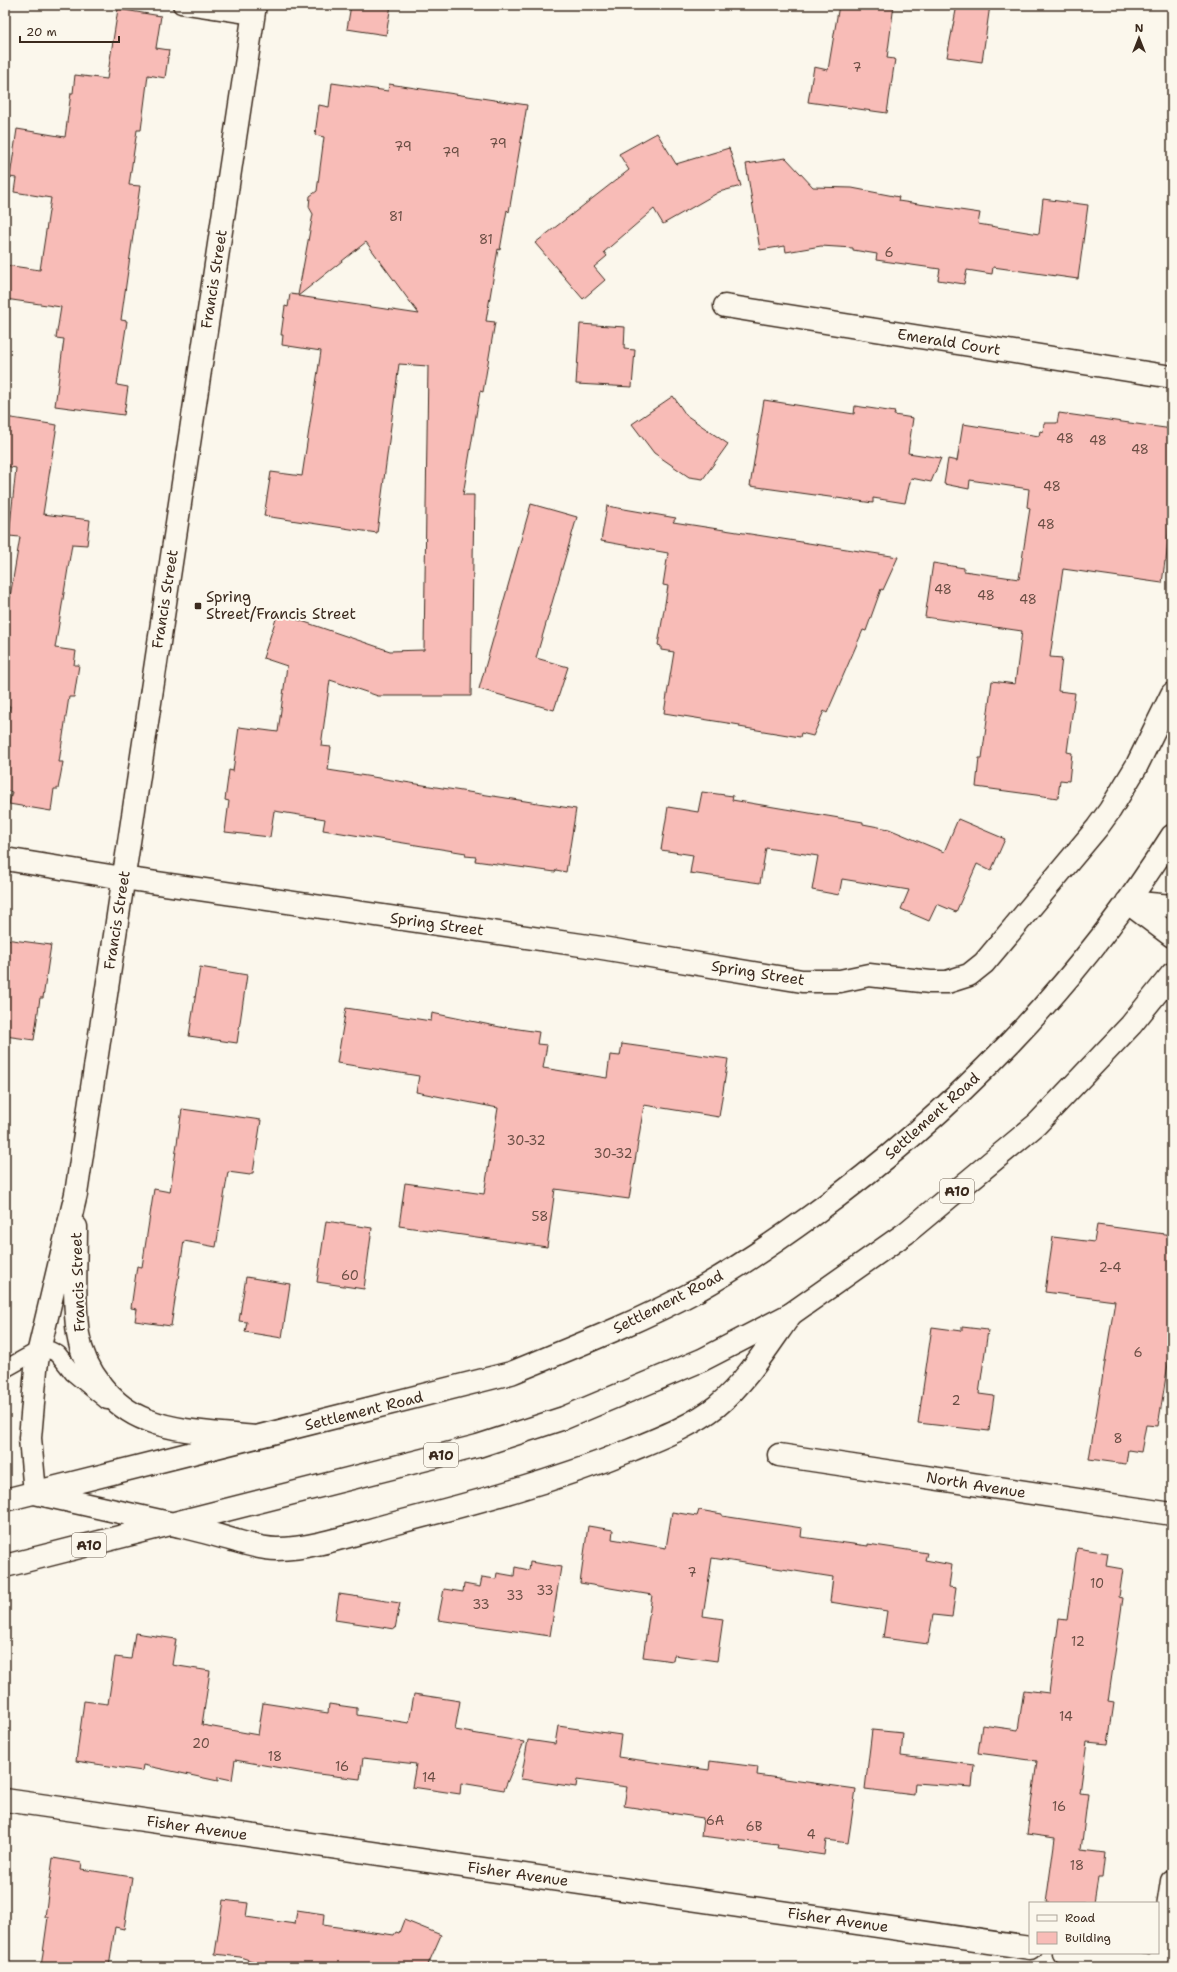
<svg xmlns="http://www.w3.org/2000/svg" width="1177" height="1972" font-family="'Shantell Sans',sans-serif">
<rect width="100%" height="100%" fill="#fbf7ec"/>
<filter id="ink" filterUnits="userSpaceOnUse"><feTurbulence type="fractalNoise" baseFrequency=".025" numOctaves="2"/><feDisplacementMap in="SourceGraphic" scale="8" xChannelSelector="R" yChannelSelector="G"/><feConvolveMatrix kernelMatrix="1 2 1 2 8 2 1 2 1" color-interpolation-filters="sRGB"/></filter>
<g filter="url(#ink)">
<path fill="#f8bcb7" stroke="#3b2a1e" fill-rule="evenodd" d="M 351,5 L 391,5 L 386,35 L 347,29 Z
M 839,5 L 894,5 L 887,58 L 895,59 L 887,113 L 808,102 L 814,67 L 828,70 Z
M 957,5 L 990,5 L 982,62 L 947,57 Z
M 118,9 L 161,16 L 156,48 L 169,50 L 165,78 L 148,75 L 141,130 L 137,130 L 129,185 L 140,186 L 121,320 L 127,321 L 117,385 L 128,387 L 124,415 L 55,406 L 64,339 L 56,338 L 61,307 L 5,299 L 5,265 L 40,270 L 51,198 L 14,192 L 16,178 L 10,177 L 17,129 L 65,137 L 71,93 L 73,93 L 75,75 L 107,79 Z
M 332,83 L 388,91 L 389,84 L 527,105 L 509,212 L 507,210 L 500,250 L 498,249 L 486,321 L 495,322 L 483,392 L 480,391 L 463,495 L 474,495 L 471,696 L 378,696 L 330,680 L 321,746 L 331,747 L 328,770 L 576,809 L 566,872 L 556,870 L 555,872 L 475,861 L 476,857 L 465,856 L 466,853 L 323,830 L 325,819 L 274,811 L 270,837 L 225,832 L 229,801 L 225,800 L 229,770 L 233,771 L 239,727 L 278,732 L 287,666 L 263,658 L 278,613 L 390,651 L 424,650 L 428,366 L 399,364 L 377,533 L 264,516 L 271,472 L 302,476 L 321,351 L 282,345 L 283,335 L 281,335 L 285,306 L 288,307 L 290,294 L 298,295 L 313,214 L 309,207 L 310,196 L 317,191 L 324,137 L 315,135 L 319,105 L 329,107 ZM 366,242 L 419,314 L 298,296 Z
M 657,133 L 676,164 L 729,148 L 741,186 L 719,192 L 663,224 L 654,209 L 604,252 L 607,256 L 594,267 L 605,280 L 583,299 L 535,243 L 629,170 L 619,154 Z
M 786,158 L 813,187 L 852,188 L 899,197 L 898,201 L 980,213 L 978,224 L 1039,234 L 1043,199 L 1088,205 L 1078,279 L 993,267 L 992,274 L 967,270 L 964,284 L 938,280 L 940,269 L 876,260 L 877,254 L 853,250 L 853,248 L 821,246 L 786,252 L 785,246 L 760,250 L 746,164 Z
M 580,324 L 625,327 L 624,349 L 635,350 L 632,387 L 576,384 Z
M 673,396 L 686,415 L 728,444 L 703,479 L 689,477 L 654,453 L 632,424 Z
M 764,400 L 854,414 L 855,406 L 895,412 L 894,415 L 913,418 L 908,453 L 941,458 L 931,482 L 911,478 L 905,503 L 873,498 L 873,503 L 750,486 Z
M 1059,413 L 1172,429 L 1172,528 L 1169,528 L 1166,561 L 1165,561 L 1162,583 L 1063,569 L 1050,657 L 1062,658 L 1058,691 L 1075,693 L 1067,752 L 1072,753 L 1069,781 L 1060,780 L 1058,798 L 976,787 L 979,758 L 982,758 L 992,681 L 1015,684 L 1022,631 L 925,617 L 933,563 L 964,568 L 964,571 L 1019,579 L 1030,508 L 1027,507 L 1029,489 L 970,480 L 969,489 L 944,484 L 948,459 L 957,461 L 963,424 L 1039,436 L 1040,431 L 1043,432 L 1044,423 L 1057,423 Z
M 5,417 L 57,425 L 43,514 L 90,520 L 87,545 L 72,544 L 55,648 L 76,651 L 74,665 L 79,665 L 74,697 L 69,697 L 59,762 L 63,762 L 58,789 L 54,789 L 51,811 L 9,804 L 12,792 L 5,790 L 5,739 L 10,706 L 5,706 L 5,627 L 20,537 L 9,536 L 16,468 L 5,466 Z
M 531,504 L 577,517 L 536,658 L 568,667 L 554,710 L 479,689 Z
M 607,506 L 676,518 L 673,522 L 898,557 L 883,590 L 881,589 L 866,631 L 863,630 L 827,713 L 824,711 L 813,736 L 801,733 L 800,737 L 739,727 L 740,725 L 664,713 L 674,652 L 661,650 L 661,646 L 658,645 L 668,586 L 663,585 L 668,553 L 601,541 Z
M 702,792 L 733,796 L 732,800 L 863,822 L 863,824 L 889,829 L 944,852 L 958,819 L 1005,839 L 991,871 L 977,864 L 956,912 L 937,904 L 929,921 L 901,909 L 909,890 L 842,879 L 839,895 L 812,890 L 818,856 L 766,848 L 760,883 L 690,873 L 693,855 L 661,850 L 668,807 L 698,812 Z
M 5,939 L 51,945 L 43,998 L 40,998 L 34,1040 L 5,1036 Z
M 200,967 L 247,975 L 237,1043 L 189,1036 Z
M 346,1008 L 431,1021 L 432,1013 L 505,1028 L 505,1027 L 539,1032 L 537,1044 L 547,1045 L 543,1068 L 607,1078 L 610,1055 L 620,1056 L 622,1044 L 728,1059 L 719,1117 L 644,1105 L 629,1199 L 555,1189 L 547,1247 L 399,1226 L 405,1183 L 484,1194 L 498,1108 L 416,1092 L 419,1076 L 337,1063 Z
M 182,1109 L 261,1120 L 253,1173 L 251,1173 L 250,1175 L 228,1172 L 216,1247 L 184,1241 L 171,1326 L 135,1321 L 137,1309 L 131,1308 L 137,1266 L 142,1267 L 154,1189 L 170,1192 Z
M 326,1221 L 372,1228 L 364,1289 L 317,1282 Z
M 1097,1225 L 1172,1235 L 1172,1339 L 1158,1426 L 1146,1425 L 1141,1452 L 1128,1450 L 1126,1464 L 1089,1459 L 1115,1301 L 1045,1292 L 1053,1237 L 1094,1242 Z
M 246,1277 L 290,1284 L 282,1338 L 245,1332 L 247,1322 L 239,1321 Z
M 932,1327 L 962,1331 L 962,1327 L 988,1330 L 979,1394 L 994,1396 L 989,1431 L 918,1423 Z
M 699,1510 L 722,1514 L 722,1516 L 802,1528 L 801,1537 L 868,1546 L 868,1544 L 927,1553 L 925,1560 L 952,1565 L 949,1587 L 956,1588 L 952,1617 L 933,1615 L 928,1644 L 883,1638 L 887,1611 L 830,1602 L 833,1577 L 712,1558 L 703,1616 L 723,1619 L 717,1661 L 674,1655 L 673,1661 L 643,1657 L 652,1595 L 580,1583 L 588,1526 L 613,1530 L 612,1539 L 666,1548 L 672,1512 L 697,1516 Z
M 1077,1548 L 1108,1553 L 1106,1566 L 1123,1569 L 1119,1597 L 1123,1598 L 1108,1702 L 1114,1703 L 1108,1744 L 1087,1742 L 1080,1793 L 1088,1794 L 1081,1850 L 1105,1853 L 1102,1878 L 1098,1878 L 1094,1903 L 1046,1903 L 1055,1838 L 1027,1834 L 1037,1761 L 978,1753 L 982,1725 L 1018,1730 L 1024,1690 L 1049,1693 L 1059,1619 L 1067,1620 Z
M 530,1562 L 561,1567 L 550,1636 L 438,1620 L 444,1589 L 463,1592 L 464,1584 L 480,1587 L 482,1577 L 496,1579 L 497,1573 L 514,1576 L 515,1567 L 529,1570 Z
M 339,1594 L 400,1603 L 395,1629 L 335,1620 Z
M 135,1633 L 176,1639 L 172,1665 L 210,1671 L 202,1725 L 258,1735 L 263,1703 L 328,1713 L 329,1704 L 357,1708 L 357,1715 L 409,1723 L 414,1694 L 460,1701 L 455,1730 L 524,1742 L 504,1790 L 461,1783 L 460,1794 L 412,1787 L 416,1764 L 363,1758 L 360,1779 L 310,1773 L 235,1760 L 232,1780 L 218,1777 L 218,1781 L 143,1765 L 142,1771 L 76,1761 L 84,1701 L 108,1704 L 115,1657 L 131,1659 Z
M 558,1726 L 621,1735 L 618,1757 L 709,1770 L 710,1761 L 758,1767 L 757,1775 L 856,1789 L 848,1843 L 826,1840 L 824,1855 L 777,1848 L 778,1845 L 701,1836 L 703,1818 L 624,1806 L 627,1787 L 577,1780 L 576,1787 L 521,1779 L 528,1740 L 555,1744 Z
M 872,1730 L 903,1733 L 901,1756 L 974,1765 L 972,1787 L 915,1783 L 914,1795 L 865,1789 Z
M 53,1858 L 82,1863 L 81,1869 L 132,1877 L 124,1929 L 115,1927 L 109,1967 L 41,1967 L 48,1917 L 45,1917 Z
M 223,1900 L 248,1903 L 246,1917 L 295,1924 L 297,1910 L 324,1914 L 323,1925 L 394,1935 L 396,1932 L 399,1933 L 404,1920 L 441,1935 L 427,1967 L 271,1967 L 240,1957 L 215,1954 Z"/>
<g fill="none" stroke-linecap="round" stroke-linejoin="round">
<g stroke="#3b2a1e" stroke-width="19">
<path id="lane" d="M 181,5 L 254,16
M 5,1369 L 39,1350 L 50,1350 L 58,1354 L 73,1373 L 107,1401"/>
</g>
<g stroke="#3b2a1e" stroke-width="25">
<path id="street" d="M 725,306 L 1172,377
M 5,859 L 123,878 L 602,948 L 802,981 L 840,981 L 869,975 L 930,982 L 947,982 L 969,975 L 984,963 L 1097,828 L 1110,810 L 1136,767 L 1172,694
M 76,1227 C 76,1262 73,1299 78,1334 C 84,1371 112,1407 147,1420 C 179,1433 221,1433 255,1437
M 779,1455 L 1172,1514
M 35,1493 L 30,1438 L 36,1369 L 39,1350 L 76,1194 L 255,5
M 172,1524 C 192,1529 213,1534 233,1540 C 247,1544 261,1549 277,1549 C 313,1549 357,1533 392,1524 C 473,1503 553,1482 631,1450 C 660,1438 692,1426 717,1406 C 747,1381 768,1346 791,1314
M 5,1800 L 1030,1948
M 1064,1953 L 1158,1967
M 1159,1967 L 1172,1881"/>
</g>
<g stroke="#3b2a1e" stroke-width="25">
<path id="highway" d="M 1127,902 L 1172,936
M 1127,902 L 1172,906
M 39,1494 L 169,1523
M 5,1500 L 511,1373 C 574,1347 638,1322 698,1290 C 737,1268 775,1242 811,1216 C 952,1114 1079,984 1172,836
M 5,1566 L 478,1446 L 564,1418 L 702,1360 L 791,1314 L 906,1233 L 1037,1124 L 1131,1025 L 1172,974"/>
</g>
<use href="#lane" stroke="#fbf7ec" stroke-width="16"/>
<use href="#street" stroke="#fbf7ec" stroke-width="22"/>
<use href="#highway" stroke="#fbf7ec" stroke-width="22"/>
</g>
</g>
<rect fill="#3b2a1e" stroke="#fbf7ec" stroke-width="1.5" x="194" y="602" width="8" height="8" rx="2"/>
<g text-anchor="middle" stroke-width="4" stroke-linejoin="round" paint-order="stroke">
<g font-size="13" fill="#6a4e44">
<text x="857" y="72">7</text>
<text x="498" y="148">79</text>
<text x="403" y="151">79</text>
<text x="451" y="157">79</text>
<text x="396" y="221">81</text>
<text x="486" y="244">81</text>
<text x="889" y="257">6</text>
<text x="1065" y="443">48</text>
<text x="1098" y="445">48</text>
<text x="1140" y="454">48</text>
<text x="1052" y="491">48</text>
<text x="1046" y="529">48</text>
<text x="943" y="594">48</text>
<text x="986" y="600">48</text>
<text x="1028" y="604">48</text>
<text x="526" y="1145">30-32</text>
<text x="613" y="1158">30-32</text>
<text x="540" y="1221">58</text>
<text x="1110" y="1272">2-4</text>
<text x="350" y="1280">60</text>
<text x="1138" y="1357">6</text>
<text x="956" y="1405">2</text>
<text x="1118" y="1443">8</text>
<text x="692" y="1577">7</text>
<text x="1097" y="1588">10</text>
<text x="545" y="1595">33</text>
<text x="515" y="1600">33</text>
<text x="481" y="1609">33</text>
<text x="1078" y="1646">12</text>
<text x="1066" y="1721">14</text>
<text x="201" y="1748">20</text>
<text x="275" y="1761">18</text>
<text x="342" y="1771">16</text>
<text x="429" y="1782">14</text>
<text x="1059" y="1811">16</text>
<text x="715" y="1825">6A</text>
<text x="754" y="1831">6B</text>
<text x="811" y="1839">4</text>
<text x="1077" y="1870">18</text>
</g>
<g fill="#fbf7ec" stroke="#75685c" stroke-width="1">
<rect x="940" y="1179" width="34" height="24" rx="3"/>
<rect x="424" y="1443" width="34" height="24" rx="3"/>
<rect x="72" y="1533" width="34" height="24" rx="3"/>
</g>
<g font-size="14" font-weight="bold" fill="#3b2a1e">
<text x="957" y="1196">A10</text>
<text x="441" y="1460">A10</text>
<text x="89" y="1550">A10</text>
</g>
<g font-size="15" fill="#3b2a1e" stroke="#fbf7ec">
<text transform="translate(214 279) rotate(-81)" y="5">Francis Street</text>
<text transform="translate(949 342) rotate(9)" y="5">Emerald Court</text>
<text transform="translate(165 599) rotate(-81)" y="5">Francis Street</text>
<text transform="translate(117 920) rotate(-81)" y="5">Francis Street</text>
<text transform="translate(437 924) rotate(8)" y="5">Spring Street</text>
<text transform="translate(758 973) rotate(9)" y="5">Spring Street</text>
<text transform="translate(932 1116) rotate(-42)" y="5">Settlement Road</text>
<text transform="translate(78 1282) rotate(-92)" y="5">Francis Street</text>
<text transform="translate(668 1302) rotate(-27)" y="5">Settlement Road</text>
<text transform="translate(364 1411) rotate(-14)" y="5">Settlement Road</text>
<text transform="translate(976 1485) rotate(9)" y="5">North Avenue</text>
<text transform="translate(197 1828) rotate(8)" y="5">Fisher Avenue</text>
<text transform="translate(518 1874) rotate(8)" y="5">Fisher Avenue</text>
<text transform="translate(838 1920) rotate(8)" y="5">Fisher Avenue</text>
</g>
<g font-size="15" fill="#3b2a1e" stroke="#fbf7ec" text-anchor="start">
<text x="206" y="602">Spring<tspan x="206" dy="17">Street/Francis Street</tspan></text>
</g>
</g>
<rect width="1177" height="1972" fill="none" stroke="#fbf7ec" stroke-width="20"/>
<rect x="10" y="10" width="1157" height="1952" fill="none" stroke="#3b2a1e" stroke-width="1.5" filter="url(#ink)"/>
<rect x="1029" y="1902" width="130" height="52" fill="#fbf7ec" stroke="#aea59a"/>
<rect x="1037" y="1915" width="20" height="6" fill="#fbf7ec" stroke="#aea59a"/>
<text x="1065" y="1922" font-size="12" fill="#3b2a1e">Road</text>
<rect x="1037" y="1932" width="20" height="12" fill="#f8bcb7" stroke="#aea59a"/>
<text x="1065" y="1942" font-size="12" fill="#3b2a1e">Building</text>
<g transform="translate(1139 38)" stroke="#fbf7ec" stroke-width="3" paint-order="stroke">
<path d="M0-3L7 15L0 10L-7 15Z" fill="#3b2a1e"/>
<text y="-6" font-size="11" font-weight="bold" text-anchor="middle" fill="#3b2a1e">N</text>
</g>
<path d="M20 36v6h99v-6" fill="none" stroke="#3b2a1e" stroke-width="2"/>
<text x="26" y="36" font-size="12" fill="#3b2a1e" stroke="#fbf7ec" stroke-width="3" paint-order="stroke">20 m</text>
</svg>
